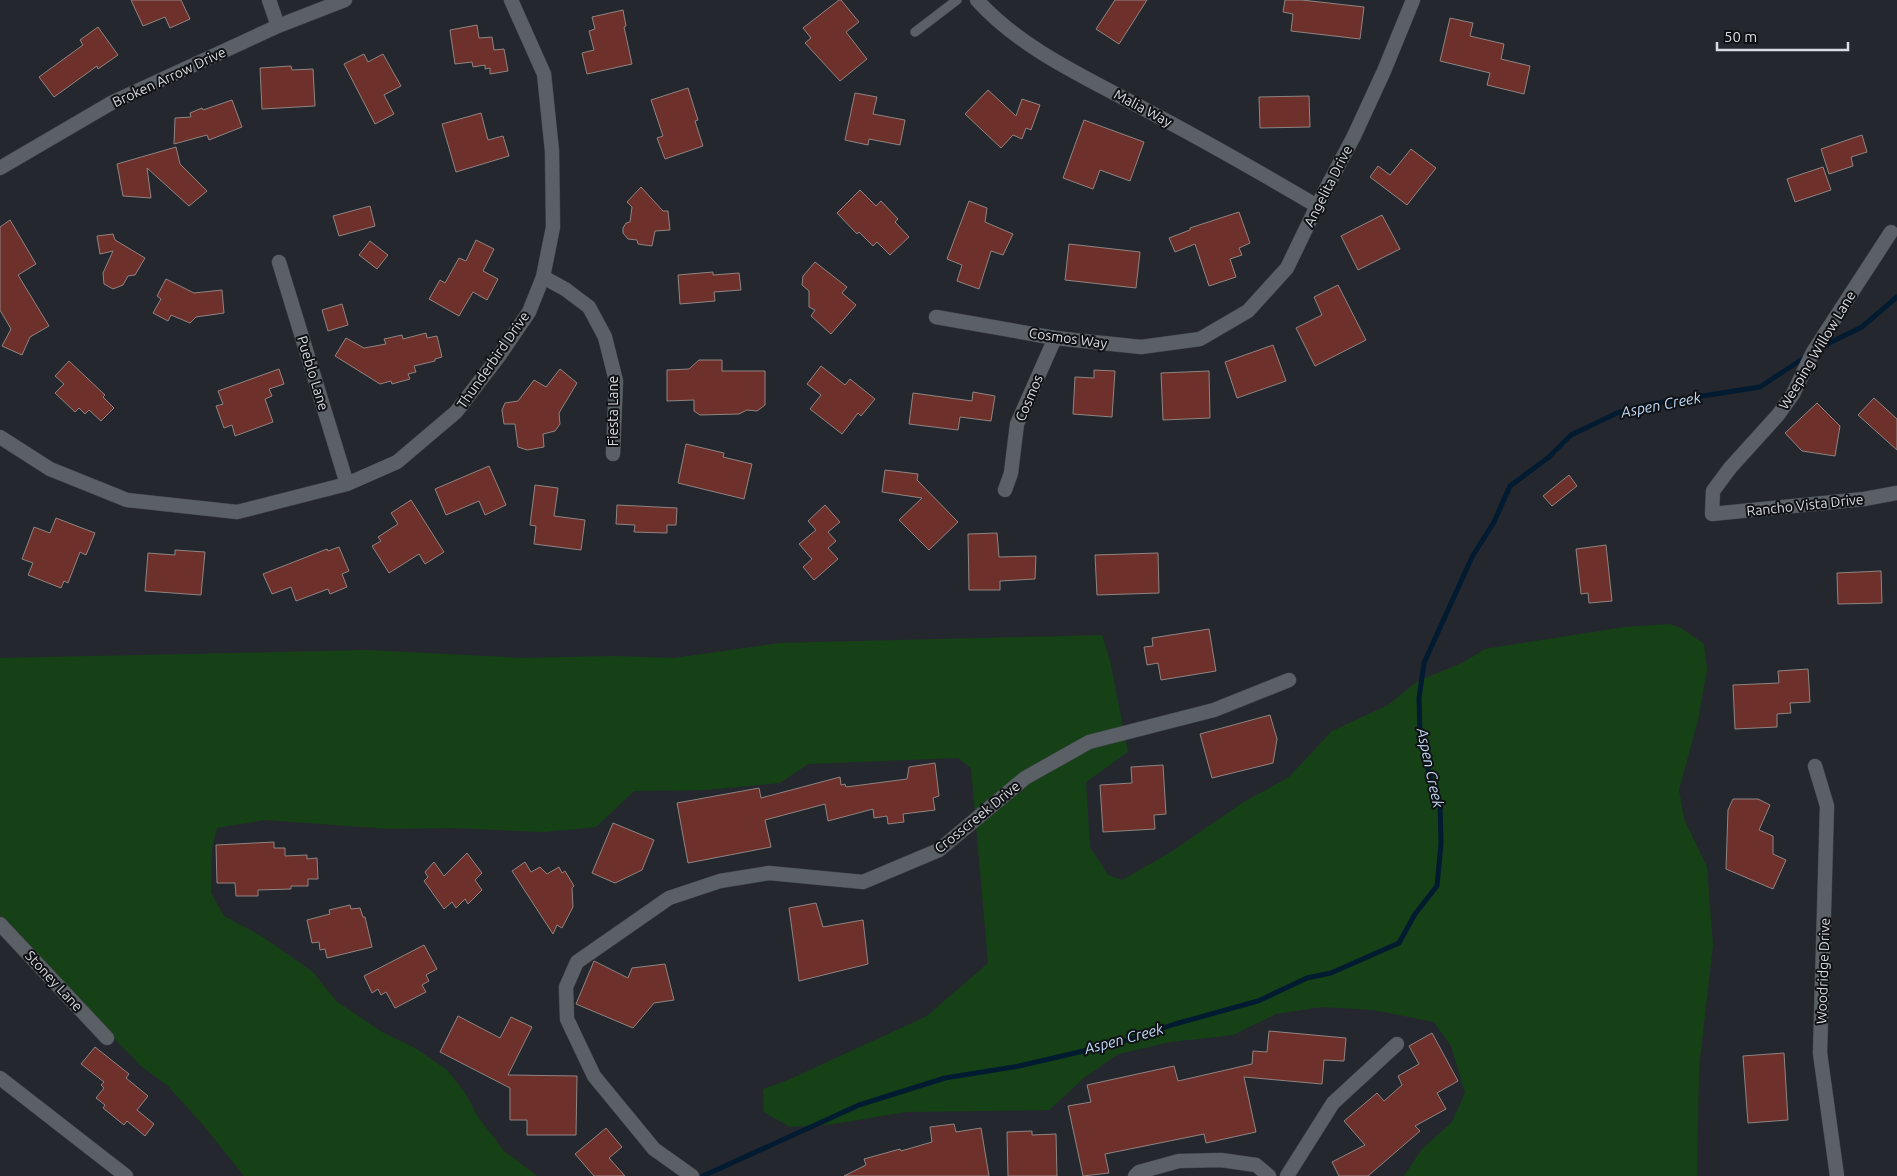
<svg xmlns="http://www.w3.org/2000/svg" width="1897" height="1176" font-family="Ubuntu,sans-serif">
<rect width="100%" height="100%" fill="#24282e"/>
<path fill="#164116" d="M 1669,624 L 1681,628 L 1704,644 L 1707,670 L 1698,720 L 1679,790 L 1684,819 L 1707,867 L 1713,945 L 1699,1068 L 1697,1176 L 1404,1176 L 1422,1149 L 1452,1122 L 1465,1093 L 1451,1046 L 1434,1022 L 1373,1010 L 1323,1007 L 1276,1014 L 1233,1035 L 1171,1042 L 1118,1054 L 1085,1077 L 1049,1110 L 906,1112 L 834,1124 L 790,1127 L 764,1112 L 763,1089 L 788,1080 L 927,1016 L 988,963 L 971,768 L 958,758 L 808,764 L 780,783 L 705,790 L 634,791 L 596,827 L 544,832 L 452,828 L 390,829 L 265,820 L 217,828 L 212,848 L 211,893 L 224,916 L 263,937 L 313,972 L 336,1001 L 382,1032 L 415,1048 L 447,1070 L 465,1093 L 478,1117 L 504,1151 L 537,1176 L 244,1176 L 204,1126 L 168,1086 L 141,1066 L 80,1003 L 10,923 L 0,915 L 0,658 L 367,650 L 523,658 L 611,656 L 674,658 L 779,643 L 1102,635 L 1110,661 L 1128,752 L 1086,782 L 1090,847 L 1108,875 L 1122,880 L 1171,852 L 1242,803 L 1289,777 L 1332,731 L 1388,705 L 1418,681 L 1464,662 L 1485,649 L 1625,627 Z"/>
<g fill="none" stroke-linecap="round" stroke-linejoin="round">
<path stroke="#031b31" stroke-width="5" d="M 1821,347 L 1862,327 L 1897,297
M 703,1176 L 859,1105 L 945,1078 L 1019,1066 L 1118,1043 L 1175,1024 L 1258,1001 L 1307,978 L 1331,973 L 1399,943 L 1415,914 L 1437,886 L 1441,844 L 1440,802 L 1427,767 L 1420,733 L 1419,698 L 1424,663 L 1472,557 L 1494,522 L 1510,486 L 1549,457 L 1571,435 L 1617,413 L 1651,404 L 1760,387 L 1807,356"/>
</g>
<path fill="#6e302a" stroke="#8f8483" d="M 131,0 L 181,0 L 190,19 L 170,28 L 165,17 L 143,26 Z
M 839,0 L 841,0 L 859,22 L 846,32 L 867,59 L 840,81 L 805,43 L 811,38 L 803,28 Z
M 1115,0 L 1147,0 L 1119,44 L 1096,29 Z
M 1285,0 L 1302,0 L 1364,7 L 1360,39 L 1291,31 L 1293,14 L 1283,12 Z
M 623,10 L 626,26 L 624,27 L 632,64 L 587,74 L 582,53 L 594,50 L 589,31 L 595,29 L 592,17 Z
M 1450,18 L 1473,23 L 1470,36 L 1504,44 L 1501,59 L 1530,66 L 1524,94 L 1487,85 L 1490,73 L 1440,61 Z
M 477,25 L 479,38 L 492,37 L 494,50 L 504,49 L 508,71 L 490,74 L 490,68 L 485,69 L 485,65 L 473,67 L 472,62 L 455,64 L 450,30 Z
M 98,27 L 118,55 L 98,69 L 97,66 L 54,97 L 39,77 L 83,45 L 80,40 Z
M 364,54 L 368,62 L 383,54 L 401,86 L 384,95 L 394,114 L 375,124 L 344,64 Z
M 291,66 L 292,70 L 313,69 L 315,106 L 262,109 L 260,68 Z
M 688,88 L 698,120 L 695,121 L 703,146 L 665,159 L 657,138 L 663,136 L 651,100 Z
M 988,90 L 1016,116 L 1022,99 L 1040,105 L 1031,130 L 1026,128 L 1022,139 L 1013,135 L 1001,148 L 965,114 Z
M 855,93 L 877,97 L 873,114 L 905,120 L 900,145 L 869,139 L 868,145 L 845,140 Z
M 1309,96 L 1310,127 L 1260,128 L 1259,97 Z
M 232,100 L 242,127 L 209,140 L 207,135 L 174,144 L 175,118 L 191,117 L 190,113 L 202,108 L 203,110 Z
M 481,113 L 488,140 L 503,136 L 509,156 L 456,172 L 442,124 Z
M 1084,120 L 1144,142 L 1130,181 L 1100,170 L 1093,189 L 1063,178 Z
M 1862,135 L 1867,152 L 1851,157 L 1853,166 L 1829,174 L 1821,149 Z
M 176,147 L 180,164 L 207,191 L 189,206 L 147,168 L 151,198 L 123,196 L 117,164 Z
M 1411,149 L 1436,168 L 1407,205 L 1370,177 L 1378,166 L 1390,175 Z
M 1823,167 L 1831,190 L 1795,202 L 1787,179 Z
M 641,187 L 663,211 L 668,211 L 670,230 L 655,231 L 652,246 L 638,244 L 637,240 L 628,239 L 623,233 L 623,228 L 626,223 L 630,222 L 632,207 L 627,202 Z
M 860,190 L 876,206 L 881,201 L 898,219 L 895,222 L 909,237 L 890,255 L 877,242 L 873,246 L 859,232 L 857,234 L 837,213 Z
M 969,201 L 987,208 L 985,222 L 1013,234 L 1003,255 L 991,251 L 979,289 L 957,281 L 962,265 L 947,259 Z
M 370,206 L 375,226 L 339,236 L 333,216 Z
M 1239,212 L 1250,243 L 1239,248 L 1242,255 L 1230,259 L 1236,277 L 1209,286 L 1195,244 L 1175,252 L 1169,238 L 1190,230 L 1190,228 Z
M 1382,215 L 1400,249 L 1358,270 L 1341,236 Z
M 10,220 L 36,264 L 18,275 L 49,326 L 30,337 L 22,355 L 2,346 L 11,329 L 0,310 L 0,227 Z
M 113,234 L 115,240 L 145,258 L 135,275 L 128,276 L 123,285 L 113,289 L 104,284 L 103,273 L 113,251 L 100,254 L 97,236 Z
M 476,240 L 494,249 L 483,271 L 498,279 L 487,300 L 473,292 L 459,316 L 429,299 L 440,280 L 445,283 L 459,258 L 466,261 Z
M 370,241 L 388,255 L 377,269 L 359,255 Z
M 1069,244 L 1140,252 L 1136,288 L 1065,280 Z
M 815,262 L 847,287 L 842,293 L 856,305 L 831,334 L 811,316 L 815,310 L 809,307 L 809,291 L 802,285 L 803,276 Z
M 713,272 L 713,275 L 739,273 L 741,290 L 714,292 L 715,301 L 680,304 L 678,275 Z
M 166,279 L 194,293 L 222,290 L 224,313 L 196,317 L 190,323 L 171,315 L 168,321 L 153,313 L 161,299 L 157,296 Z
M 1338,285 L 1366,340 L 1315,366 L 1296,328 L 1322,315 L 1314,297 Z
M 342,304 L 348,325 L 328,331 L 322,310 Z
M 426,333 L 427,338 L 437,336 L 442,357 L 435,359 L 435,361 L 414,366 L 416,372 L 408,374 L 410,379 L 392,384 L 391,381 L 380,384 L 335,356 L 346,338 L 364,348 L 386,344 L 384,339 L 402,335 L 403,339 Z
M 1273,345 L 1286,381 L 1237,398 L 1225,362 Z
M 699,360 L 722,360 L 722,371 L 765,371 L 765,405 L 757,411 L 747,410 L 739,414 L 700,415 L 694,411 L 694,400 L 667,401 L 667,370 L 689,369 Z
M 69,361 L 105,395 L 103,397 L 114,408 L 101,421 L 89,410 L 85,414 L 79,408 L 75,412 L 55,393 L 64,384 L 55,376 Z
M 821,366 L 845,385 L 850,379 L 875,399 L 861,416 L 858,413 L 842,434 L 810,409 L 821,395 L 807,384 Z
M 279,369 L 284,384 L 269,389 L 272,396 L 265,399 L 273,422 L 235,436 L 232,425 L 224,428 L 216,406 L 223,404 L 218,391 Z
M 560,369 L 577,383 L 559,413 L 560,424 L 555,431 L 543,434 L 544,447 L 527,450 L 518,447 L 515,424 L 504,424 L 502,410 L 505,403 L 518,401 L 534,380 L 546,387 Z
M 1094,370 L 1115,371 L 1112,417 L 1073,414 L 1075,377 L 1094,378 Z
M 1209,371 L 1210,418 L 1163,420 L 1161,373 Z
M 973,392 L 995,396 L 991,421 L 960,417 L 958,430 L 909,424 L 913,393 L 972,401 Z
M 1874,398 L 1897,419 L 1897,450 L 1858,415 Z
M 1817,403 L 1840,426 L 1835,456 L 1802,451 L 1785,433 Z
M 686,444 L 724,453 L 723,457 L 752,464 L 744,499 L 678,483 Z
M 489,466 L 506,505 L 485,515 L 479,501 L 446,515 L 435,489 Z
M 885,470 L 918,474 L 917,480 L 958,522 L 929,550 L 899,520 L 922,498 L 882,492 Z
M 1569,475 L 1577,486 L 1552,506 L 1543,496 Z
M 535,485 L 558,488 L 554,516 L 585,520 L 581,550 L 534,544 L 536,526 L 530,525 Z
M 411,500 L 444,552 L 425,564 L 419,554 L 389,573 L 372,546 L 381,541 L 378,537 L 398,524 L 391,513 Z
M 617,505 L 677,508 L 676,525 L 667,525 L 667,533 L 634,532 L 635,525 L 616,524 Z
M 825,505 L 840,522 L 828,532 L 836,541 L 828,548 L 838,559 L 814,580 L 803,567 L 812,559 L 799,544 L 816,530 L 808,521 Z
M 56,518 L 95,533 L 86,555 L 80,552 L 68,583 L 64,581 L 61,588 L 28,575 L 33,563 L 22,559 L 34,527 L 50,533 Z
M 997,533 L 999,557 L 1036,556 L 1035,579 L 1000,581 L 1000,590 L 969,590 L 968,534 Z
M 1606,545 L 1612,601 L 1589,603 L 1588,593 L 1581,594 L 1576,549 Z
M 339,547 L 349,571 L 342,574 L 347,587 L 330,594 L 328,589 L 296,601 L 291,587 L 272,594 L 263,574 L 327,549 L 328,551 Z
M 175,550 L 205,552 L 201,595 L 145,591 L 148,553 L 175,555 Z
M 1158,553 L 1159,593 L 1097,595 L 1095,555 Z
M 1881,571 L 1882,603 L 1838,604 L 1837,573 Z
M 1209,629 L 1216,671 L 1161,680 L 1158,663 L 1147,665 L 1144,647 L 1153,646 L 1152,638 Z
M 1808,669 L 1810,702 L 1790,703 L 1791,713 L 1777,714 L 1777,727 L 1735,729 L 1733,685 L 1779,683 L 1778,671 Z
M 1270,715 L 1277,739 L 1273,763 L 1212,778 L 1200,734 Z
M 935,763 L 939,796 L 933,798 L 935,810 L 903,814 L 904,822 L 888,824 L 887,816 L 874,818 L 873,809 L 828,821 L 825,804 L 765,820 L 771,847 L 688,863 L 677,803 L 759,788 L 761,798 L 840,777 L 841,785 L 845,784 L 846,787 L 907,779 L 909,767 Z
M 1163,765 L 1166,814 L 1154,815 L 1155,829 L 1103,832 L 1100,785 L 1132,783 L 1131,767 Z
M 1733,799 L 1758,799 L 1770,805 L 1759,830 L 1773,836 L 1773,854 L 1786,860 L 1773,889 L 1726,869 L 1728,810 Z
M 613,823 L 654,840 L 642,870 L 615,883 L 592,873 Z
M 274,842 L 274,848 L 285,848 L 285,856 L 307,855 L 307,859 L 317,858 L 318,879 L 308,879 L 308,886 L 291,886 L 291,889 L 258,890 L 258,896 L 236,896 L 235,883 L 217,883 L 216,845 Z
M 467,853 L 482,873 L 475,880 L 482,890 L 468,904 L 465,899 L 456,908 L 452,902 L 444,909 L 424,881 L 428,877 L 425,872 L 434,862 L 444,876 Z
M 525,862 L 531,872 L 540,867 L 547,874 L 559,867 L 562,873 L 565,871 L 574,886 L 572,888 L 573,907 L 562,928 L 557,925 L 553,934 L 512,871 Z
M 816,903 L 823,927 L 863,920 L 868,964 L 799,981 L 789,908 Z
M 350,905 L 351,909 L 360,908 L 363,917 L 365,917 L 372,947 L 327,958 L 325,949 L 320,950 L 319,942 L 312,943 L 307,920 L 330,914 L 329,910 Z
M 424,945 L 437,969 L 426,975 L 429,981 L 422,985 L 426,992 L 395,1008 L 386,992 L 381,995 L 378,989 L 372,993 L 364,976 Z
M 594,961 L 628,978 L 632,968 L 665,964 L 674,1000 L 654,1003 L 633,1028 L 576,1004 Z
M 458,1016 L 500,1038 L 511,1017 L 532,1027 L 508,1075 L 577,1076 L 576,1135 L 527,1135 L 527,1120 L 510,1120 L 510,1088 L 440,1052 Z
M 1269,1031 L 1346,1038 L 1344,1061 L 1324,1060 L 1322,1084 L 1244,1077 L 1256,1132 L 1206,1143 L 1204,1134 L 1105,1154 L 1109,1173 L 1083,1176 L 1068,1106 L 1091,1102 L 1087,1085 L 1174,1066 L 1178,1081 L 1252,1064 L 1253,1051 L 1267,1052 Z
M 1432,1033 L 1458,1081 L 1437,1093 L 1446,1109 L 1415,1126 L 1420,1131 L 1368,1176 L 1339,1176 L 1332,1162 L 1365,1145 L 1344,1121 L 1377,1093 L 1384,1101 L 1402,1085 L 1398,1076 L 1419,1064 L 1409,1046 Z
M 95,1047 L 129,1074 L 126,1078 L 148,1096 L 137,1110 L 154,1124 L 145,1136 L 127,1121 L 124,1125 L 103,1108 L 105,1105 L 96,1098 L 104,1088 L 101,1085 L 104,1082 L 81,1064 Z
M 1784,1053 L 1788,1120 L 1748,1123 L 1743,1056 Z
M 954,1124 L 956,1132 L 981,1128 L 989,1176 L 844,1176 L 866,1165 L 864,1159 L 900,1149 L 901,1151 L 932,1142 L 930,1127 Z
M 606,1128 L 622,1147 L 609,1158 L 625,1176 L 594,1176 L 575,1154 Z
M 1032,1131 L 1032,1135 L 1056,1134 L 1057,1176 L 1008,1176 L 1007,1132 Z"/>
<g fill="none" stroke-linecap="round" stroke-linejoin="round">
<g stroke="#42464c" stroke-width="10">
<path id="service" d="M 915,32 L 957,0"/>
</g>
<g stroke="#42464c" stroke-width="15">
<path id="minor" d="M 269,0 L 278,26
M 977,0 C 1022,50 1089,79 1148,111 C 1205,141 1261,173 1317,206
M 0,168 L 113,102 L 278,26 L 345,0
M 1891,232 L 1813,352 L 1793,394 L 1778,415 L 1730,468 L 1713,491 L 1712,514 L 1864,499 L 1897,493
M 279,262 L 347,484
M 543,277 L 565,289 L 589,307 L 605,337 L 616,381 L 613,454
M 936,317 L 1055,338 L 1141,347 L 1200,339 L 1248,311 L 1287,268 L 1317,206 L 1354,136 L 1384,71 L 1413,0
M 0,437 L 50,469 L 127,500 L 237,512 L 347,484 L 397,462 L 456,412 L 499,356 L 529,312 L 543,277 L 553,227 L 552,151 L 544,74 L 511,0
M 1005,490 L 1011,473 L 1017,424 L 1055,338
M 1815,766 L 1827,806 L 1820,1053 L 1837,1176
M 0,924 L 107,1038
M 692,1176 L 654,1149 L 594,1076 L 567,1019 L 566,987 L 577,962 L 669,898 L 720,881 L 769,873 L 863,882 L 939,850 L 1025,778 L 1089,742 L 1214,710 L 1289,680
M 1135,1176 L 1139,1172 L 1179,1161 L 1221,1160 L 1256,1165 L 1269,1176
M 1287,1176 L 1333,1103 L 1397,1044"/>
</g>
<g stroke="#42464c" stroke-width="15">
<path id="tertiary" d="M 0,1078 L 126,1176"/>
</g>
<use href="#service" stroke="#5b6067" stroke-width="9"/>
<use href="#minor" stroke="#5b6067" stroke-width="14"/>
<use href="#tertiary" stroke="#5b6067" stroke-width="14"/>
</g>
<g text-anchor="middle" stroke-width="4" stroke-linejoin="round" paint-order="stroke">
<g font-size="14" fill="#dadce1" stroke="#0f1114">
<text transform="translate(169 77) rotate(-25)" y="5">Broken Arrow Drive</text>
<text transform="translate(1143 108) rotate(28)" y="5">Malia Way</text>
<text transform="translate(1328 186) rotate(-63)" y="5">Angelita Drive</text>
<text transform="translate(1068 338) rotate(8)" y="5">Cosmos Way</text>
<text transform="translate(1817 350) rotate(-59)" y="5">Weeping Willow Lane</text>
<text transform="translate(493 360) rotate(-55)" y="5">Thunderbird Drive</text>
<text transform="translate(313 373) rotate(73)" y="5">Pueblo Lane</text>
<text transform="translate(1029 398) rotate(-67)" y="5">Cosmos</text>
<text transform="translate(613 411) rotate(-90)" y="5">Fiesta Lane</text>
<text transform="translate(1805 505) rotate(-6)" y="5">Rancho Vista Drive</text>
<text transform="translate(977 817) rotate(-39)" y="5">Crosscreek Drive</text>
<text transform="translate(1823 971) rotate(-88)" y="5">Woodridge Drive</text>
<text transform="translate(54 981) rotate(47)" y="5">Stoney Lane</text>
</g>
<g font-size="15" font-style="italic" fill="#c1dbf7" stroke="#0f1114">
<text transform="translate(1661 405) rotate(-11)" y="5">Aspen Creek</text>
<text transform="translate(1430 768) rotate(78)" y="5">Aspen Creek</text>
<text transform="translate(1124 1039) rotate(-15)" y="5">Aspen Creek</text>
</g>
</g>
<path d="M1717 42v8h131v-8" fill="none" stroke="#dadce1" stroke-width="2.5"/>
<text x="1724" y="42" font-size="15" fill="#dadce1" stroke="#0f1114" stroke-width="4" paint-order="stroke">50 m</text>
</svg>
